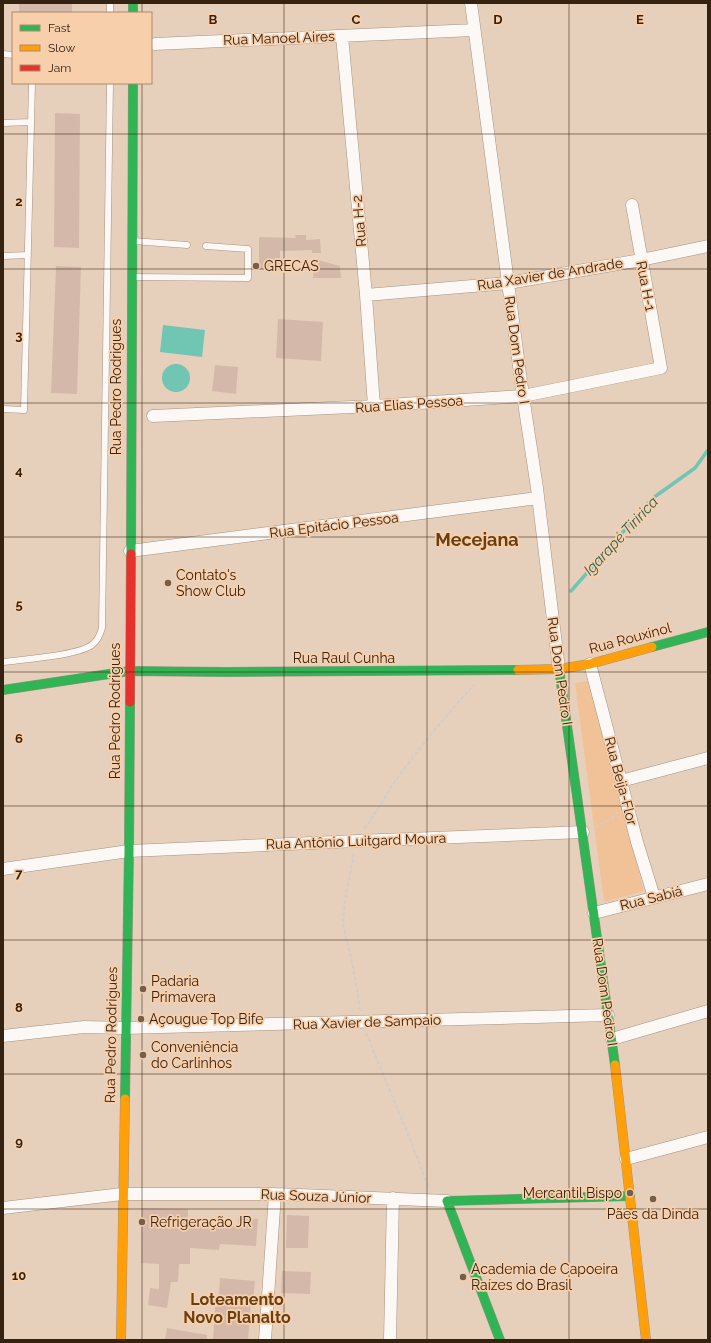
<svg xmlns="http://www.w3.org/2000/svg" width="711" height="1343" font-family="Raleway,sans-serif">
<rect width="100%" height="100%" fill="#e6d0bc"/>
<path fill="#f1c297" d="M 588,681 L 644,891 L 604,902 L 575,683 Z"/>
<path fill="#70c5b3" d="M 163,325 L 205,330 L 202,357 L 160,352 Z
M162 378a14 14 0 1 1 28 0a14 14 0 1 1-28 0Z"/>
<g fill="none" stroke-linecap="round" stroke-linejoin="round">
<path stroke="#70c5b3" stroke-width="3.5" d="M 571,591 L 653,498 L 695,468 L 708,450"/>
</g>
<path fill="#d4b9aa" d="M 19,3 L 72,3 L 72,13 L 19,13 Z
M 55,113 L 80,114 L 79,248 L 54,247 Z
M 295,235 L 306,235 L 306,240 L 320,239 L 321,253 L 312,253 L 312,250 L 280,251 L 280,270 L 259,269 L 259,237 L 296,238 Z
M 314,259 L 340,266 L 341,278 L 313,278 Z
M 56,266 L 81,267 L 77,394 L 51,393 Z
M 278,319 L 323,322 L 321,361 L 276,358 Z
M 215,365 L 238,367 L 236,394 L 212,391 Z
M 142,1208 L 188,1209 L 188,1222 L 238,1226 L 238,1218 L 258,1219 L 256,1246 L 220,1244 L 219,1250 L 190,1248 L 190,1264 L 179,1264 L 178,1282 L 171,1282 L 167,1308 L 148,1305 L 150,1288 L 159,1289 L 159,1264 L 141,1263 Z
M 287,1215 L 309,1216 L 308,1248 L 286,1248 Z
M 282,1271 L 311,1272 L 310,1294 L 281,1293 Z
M 220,1278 L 255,1281 L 253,1302 L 251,1302 L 248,1340 L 213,1340 L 215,1307 L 218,1307 Z
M 167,1328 L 207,1335 L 207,1340 L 165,1340 Z"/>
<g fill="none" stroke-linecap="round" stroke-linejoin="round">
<g stroke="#a59281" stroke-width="7">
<path id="lane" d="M 110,13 L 110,3
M 3,54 L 13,55
M 3,123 L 31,122
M 133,241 L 187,245
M 3,256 L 28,255
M 132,277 L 248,278 L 248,249 L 206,246
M 3,409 L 24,410 L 32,83
M 3,662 C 23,659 79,656 93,644 C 98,640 100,635 102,628 L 110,83"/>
</g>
<g stroke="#a59281" stroke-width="13">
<path id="street" d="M 471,3 L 523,396 L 537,488 L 559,669
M 342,36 L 366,295 L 374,406
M 155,44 L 474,30
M 366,295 L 508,283 L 641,260 L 708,246
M 153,416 L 374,406 L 523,396 L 661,368 L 632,205
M 130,551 L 538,498
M 590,664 L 637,842 L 654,897
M 621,781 L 708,758
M 3,869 L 129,851 L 357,841 L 583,832
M 594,913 L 708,884
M 3,1036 L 84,1027 L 125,1028 L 608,1015
M 612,1039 L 708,1011
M 626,1159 L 708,1137
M 3,1208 L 122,1194 L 275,1194 L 447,1201
M 265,1340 L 275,1194
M 390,1340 L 393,1198"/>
</g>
<g stroke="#a59281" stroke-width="10">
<path id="fast" d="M 133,3 L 133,13
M 131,554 L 133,83
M 652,647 L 708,632
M 559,669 L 615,1065
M 3,690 L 129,671 L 226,672 L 518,670
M 125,1099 L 129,851 L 130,702
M 500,1340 L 447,1201 L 630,1196"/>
</g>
<g stroke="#a59281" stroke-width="10">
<path id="slow" d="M 518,670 L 559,669 L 590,664 L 652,647
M 615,1065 L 646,1340
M 121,1340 L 125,1099"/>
</g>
<g stroke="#a59281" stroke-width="10">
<path id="jam" d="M 130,702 L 131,554"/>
</g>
<path stroke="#d4cdc7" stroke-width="2" stroke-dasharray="4 2" stroke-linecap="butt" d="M 595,827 C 603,824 613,820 617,812
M 364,829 C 376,813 385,796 396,780 C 420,747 446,715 474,685
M 354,853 L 345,900 L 343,925 L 354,971 L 360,1010
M 366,1033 L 414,1149 L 429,1189"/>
<use href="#lane" stroke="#fbf8f5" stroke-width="6"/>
<use href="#street" stroke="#fbf8f5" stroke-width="12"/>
<use href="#fast" stroke="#30b455" stroke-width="9"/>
<use href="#slow" stroke="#ff9f0a" stroke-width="9"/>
<use href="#jam" stroke="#e5322d" stroke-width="9"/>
</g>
<path fill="none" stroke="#362211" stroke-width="1" stroke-opacity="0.55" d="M 142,3 L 142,13M 284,3 L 284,1340M 427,3 L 427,1340M 569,3 L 569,1340M 142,83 L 142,1340M 3,134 L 708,134M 3,269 L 708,269M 3,403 L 708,403M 3,537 L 708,537M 3,672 L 708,672M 3,806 L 708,806M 3,940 L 708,940M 3,1074 L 708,1074M 3,1209 L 708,1209"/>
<g fill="#745f4d" stroke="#f8cfab" stroke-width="1.5">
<circle cx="256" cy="266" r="4"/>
<circle cx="168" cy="583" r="4"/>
<circle cx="143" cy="989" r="4"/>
<circle cx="141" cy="1019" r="4"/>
<circle cx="143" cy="1055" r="4"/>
<circle cx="630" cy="1193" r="4"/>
<circle cx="653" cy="1199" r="4"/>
<circle cx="142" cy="1222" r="4"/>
<circle cx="463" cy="1277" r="4"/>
</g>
<g text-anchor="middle" stroke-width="3.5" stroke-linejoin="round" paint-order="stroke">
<g font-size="14" fill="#362211" stroke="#f8cfab">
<text transform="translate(279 38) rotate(-2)" y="5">Rua Manoel Aires</text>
<text transform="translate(359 221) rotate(-95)" y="5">Rua H-2</text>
<text transform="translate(550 274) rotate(-9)" y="5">Rua Xavier de Andrade</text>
<text transform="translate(646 286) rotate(79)" y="5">Rua H-1</text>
<text transform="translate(517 350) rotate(82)" y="5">Rua Dom Pedro I</text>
<text transform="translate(116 387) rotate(-90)" y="5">Rua Pedro Rodrigues</text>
<text transform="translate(409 404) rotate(-4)" y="5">Rua Elias Pessoa</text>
<text transform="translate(334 525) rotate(-7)" y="5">Rua Epitácio Pessoa</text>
<text transform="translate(630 638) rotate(-15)" y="5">Rua Rouxinol</text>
<text x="344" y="663">Rua Raul Cunha</text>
<text transform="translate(560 671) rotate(82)" y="5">Rua Dom Pedro I</text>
<text transform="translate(115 711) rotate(-90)" y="5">Rua Pedro Rodrigues</text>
<text transform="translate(621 781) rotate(75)" y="5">Rua Beija-Flor</text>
<text transform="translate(356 841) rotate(-2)" y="5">Rua Antônio Luitgard Moura</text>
<text transform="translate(651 898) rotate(-14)" y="5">Rua Sabiá</text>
<text transform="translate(605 992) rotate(82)" y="5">Rua Dom Pedro I</text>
<text transform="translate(367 1022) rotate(-2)" y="5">Rua Xavier de Sampaio</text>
<text transform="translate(111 1035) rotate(-89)" y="5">Rua Pedro Rodrigues</text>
<text transform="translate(316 1196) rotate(2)" y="5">Rua Souza Júnior</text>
</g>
<g font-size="14" fill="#362211" stroke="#f8cfab" text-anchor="start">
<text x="264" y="271">GRECAS</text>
<text x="176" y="580">Contato's<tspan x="176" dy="16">Show Club</tspan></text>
<text x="151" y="986">Padaria<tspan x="151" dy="16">Primavera</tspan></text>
<text x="149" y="1024">Açougue Top Bife</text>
<text x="151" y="1052">Conveniência<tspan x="151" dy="16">do Carlinhos</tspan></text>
<text x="622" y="1198" text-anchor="end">Mercantil Bispo</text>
<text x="653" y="1219" text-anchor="middle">Pães da Dinda</text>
<text x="150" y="1227">Refrigeração JR</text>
<text x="471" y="1274">Academia de Capoeira<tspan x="471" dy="16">Raízes do Brasil</tspan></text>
</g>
<g font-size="15" font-style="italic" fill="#2a5e56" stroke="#f8cfab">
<text transform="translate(621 536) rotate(-47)" y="5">Igarapé Tiririca</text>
</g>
<g font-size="16" font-weight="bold" fill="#693f12" stroke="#f8cfab">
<text x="237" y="1305">Loteamento<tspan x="237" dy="18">Novo Planalto</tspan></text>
</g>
<g font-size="18" font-weight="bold" fill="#693f12" stroke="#f8cfab">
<text x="477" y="546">Mecejana</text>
</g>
</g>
<g font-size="13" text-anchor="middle" font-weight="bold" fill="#362211" stroke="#f8cfab" stroke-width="3.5" stroke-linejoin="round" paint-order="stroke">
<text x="213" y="24">B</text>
<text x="356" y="24">C</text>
<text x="498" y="24">D</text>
<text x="640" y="24">E</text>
<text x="19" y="206">2</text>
<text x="19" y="340">3</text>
<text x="19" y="475">4</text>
<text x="19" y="609">5</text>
<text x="19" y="743">6</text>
<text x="19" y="878">7</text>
<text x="19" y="1012">8</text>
<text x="19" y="1146">9</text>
<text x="19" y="1280">10</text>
</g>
<rect width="711" height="1343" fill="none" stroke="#362211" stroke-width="8"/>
<rect x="12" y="12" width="140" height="72" fill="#f8cfab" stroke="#aa8a6d"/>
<rect x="20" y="25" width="20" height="6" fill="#30b455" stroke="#aa8a6d"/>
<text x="48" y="32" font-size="12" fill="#362211">Fast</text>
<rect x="20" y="45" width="20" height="6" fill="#ff9f0a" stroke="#aa8a6d"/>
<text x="48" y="52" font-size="12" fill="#362211">Slow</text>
<rect x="20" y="65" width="20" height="6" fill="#e5322d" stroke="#aa8a6d"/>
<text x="48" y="72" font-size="12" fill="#362211">Jam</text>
</svg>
